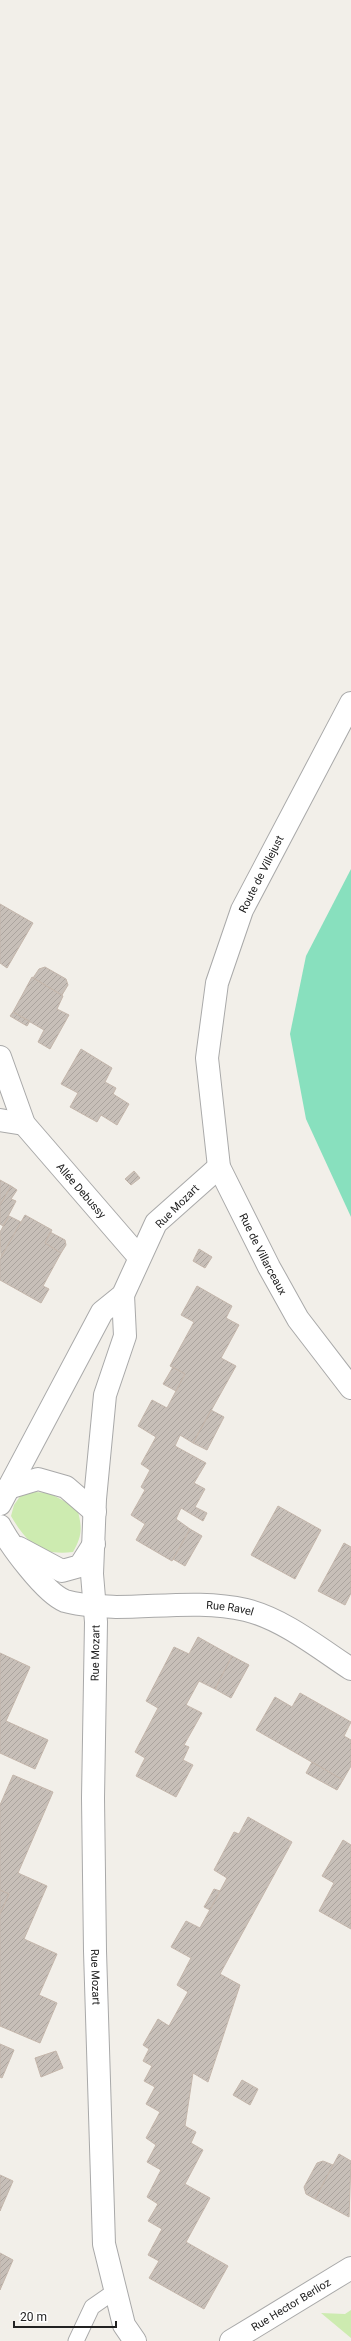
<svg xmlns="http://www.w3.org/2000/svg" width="351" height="2341" font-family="Roboto,sans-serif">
<defs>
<pattern id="building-hatch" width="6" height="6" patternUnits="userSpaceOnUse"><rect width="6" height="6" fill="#c7bfb8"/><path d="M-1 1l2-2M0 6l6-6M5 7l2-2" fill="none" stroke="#aba49e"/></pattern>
</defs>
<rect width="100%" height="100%" fill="#f2efe9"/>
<path fill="#cdebb0" d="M 35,1492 L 49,1493 L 77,1508 C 82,1526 83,1535 73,1552 C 40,1556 27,1543 11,1516 L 14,1505 L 21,1495 Z
M 351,2310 L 351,2338 L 321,2313 L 345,2314 Z"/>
<path fill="#88e0be" d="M 351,869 L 351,1217 L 306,1119 L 290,1034 L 306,956 Z"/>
<path fill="url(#building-hatch)" stroke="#c4b6ab" d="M 0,904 L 33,923 L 7,968 L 0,963 Z
M 45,967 L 66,979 L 68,985 L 62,995 L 33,978 L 39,969 Z
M 32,977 L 63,996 L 57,1009 L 69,1015 L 50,1049 L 38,1042 L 44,1030 L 13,1012 Z
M 13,1012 L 30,1021 L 27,1026 L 10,1016 Z
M 81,1049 L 112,1068 L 105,1082 L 116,1088 L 113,1094 L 129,1104 L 117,1125 L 101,1115 L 97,1122 L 70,1107 L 78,1093 L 61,1084 Z
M 134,1171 L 140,1178 L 131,1185 L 125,1179 Z
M 0,1180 L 11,1186 L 0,1205 Z
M 11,1186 L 17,1190 L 11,1199 L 16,1201 L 3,1226 L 0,1224 L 0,1205 Z
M 25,1215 L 52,1230 L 45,1243 L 61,1253 L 43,1286 L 49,1289 L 41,1303 L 0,1280 L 0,1259 Z
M 9,1216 L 21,1222 L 1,1257 L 0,1232 Z
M 50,1232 L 65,1240 L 66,1245 L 61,1253 L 45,1243 Z
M 199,1249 L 212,1257 L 205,1268 L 193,1261 Z
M 197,1286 L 232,1306 L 226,1318 L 239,1325 L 221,1358 L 236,1366 L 193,1443 L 180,1435 L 175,1446 L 206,1463 L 194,1483 L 205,1489 L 195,1507 L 207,1513 L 203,1521 L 181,1508 L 176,1519 L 190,1529 L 172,1561 L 136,1540 L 145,1524 L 131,1515 L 145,1490 L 141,1487 L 150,1470 L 141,1464 L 156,1437 L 138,1426 L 152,1400 L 167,1408 L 185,1374 L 170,1366 L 194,1322 L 181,1315 Z
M 173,1367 L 185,1374 L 176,1391 L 163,1384 Z
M 211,1410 L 224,1417 L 207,1450 L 193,1443 Z
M 278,1506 L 321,1530 L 295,1579 L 251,1555 Z
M 190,1529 L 202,1536 L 185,1566 L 173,1559 Z
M 344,1543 L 351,1547 L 351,1593 L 345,1605 L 318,1591 Z
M 198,1637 L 232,1656 L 215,1689 L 199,1681 L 186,1705 L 202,1713 L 184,1745 L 189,1747 L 183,1760 L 193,1765 L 176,1797 L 136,1776 L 145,1758 L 135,1752 L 158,1708 L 146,1701 L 174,1647 L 189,1654 Z
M 0,1653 L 30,1667 L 6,1721 L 48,1740 L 35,1769 L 0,1753 Z
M 232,1656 L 249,1665 L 231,1698 L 215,1689 Z
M 300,1693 L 351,1722 L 344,1736 L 351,1740 L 351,1766 L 343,1780 L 256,1730 L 275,1697 L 292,1707 Z
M 312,1762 L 343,1780 L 337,1790 L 306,1773 Z
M 13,1775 L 53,1792 L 18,1873 L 47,1886 L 24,1939 L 57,1954 L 39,1995 L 57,2003 L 40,2043 L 0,2026 L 0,1914 L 9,1894 L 0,1890 L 0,1805 Z
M 248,1817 L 292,1842 L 220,1974 L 240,1985 L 208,2082 L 193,2073 L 185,2126 L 196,2132 L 191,2143 L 203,2150 L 185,2184 L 210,2198 L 186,2242 L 228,2266 L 204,2309 L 149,2278 L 159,2261 L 148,2255 L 162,2229 L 148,2221 L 158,2204 L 147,2197 L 161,2170 L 147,2162 L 156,2145 L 146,2138 L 160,2112 L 146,2104 L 155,2087 L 144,2081 L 152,2066 L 143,2061 L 149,2049 L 143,2045 L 158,2019 L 169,2026 L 188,1992 L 177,1985 L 191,1958 L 171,1947 L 186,1921 L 200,1928 L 227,1878 L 214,1870 L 234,1832 L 239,1834 Z
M 343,1840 L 351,1845 L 351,1929 L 319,1911 L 334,1883 L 322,1876 Z
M 214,1889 L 220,1891 L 210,1910 L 204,1907 Z
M 0,1890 L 9,1894 L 0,1914 Z
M 0,2044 L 14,2050 L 2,2078 L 0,2077 Z
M 56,2051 L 63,2068 L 41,2077 L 35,2058 Z
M 242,2080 L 258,2089 L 250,2105 L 233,2095 Z
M 339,2154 L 351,2161 L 349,2217 L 315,2199 Z
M 323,2161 L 333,2165 L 315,2199 L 306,2194 L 304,2187 L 317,2163 Z
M 0,2175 L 13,2181 L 0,2211 Z
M 0,2253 L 13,2260 L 0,2290 Z"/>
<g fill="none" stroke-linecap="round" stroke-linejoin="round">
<g stroke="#a9a9a9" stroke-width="17">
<path id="service" d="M 76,2341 L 92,2307 L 115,2291"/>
</g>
<g stroke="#a9a9a9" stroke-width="24">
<g id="minor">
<path id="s1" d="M 351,703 L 242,910 L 217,983 L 207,1058 L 219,1167 L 269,1267 L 298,1319 L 351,1388"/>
<path id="s2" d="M 0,1057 L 24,1124 L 139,1257"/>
<path d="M 0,1120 L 24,1124"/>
<path id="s3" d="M 123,1295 L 125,1336 L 105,1395 L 95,1499 L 92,1574 L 96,1622 L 93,1798 L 95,1951 L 104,2244 L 124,2325 L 135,2341"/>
<path d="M 8,1488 L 38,1479 L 66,1487 L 95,1512"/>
<path d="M 0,1504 L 102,1312 L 123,1295 L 156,1223 L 219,1167"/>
<path id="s4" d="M 0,1526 C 10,1545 45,1593 65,1601 C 82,1606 99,1606 116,1607 C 159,1607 203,1600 246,1610 C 283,1619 319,1648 351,1669"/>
<path d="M 19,1548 L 62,1571 L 80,1566 L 94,1544"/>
<path id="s5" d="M 231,2341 L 351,2268"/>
</g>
</g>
<use href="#service" stroke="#fff" stroke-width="15"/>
<use href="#minor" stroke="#fff" stroke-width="22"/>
</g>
<g text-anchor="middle" stroke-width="4" stroke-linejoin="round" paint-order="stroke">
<g font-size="11" fill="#222" stroke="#fff">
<text transform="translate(261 874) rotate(-63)" y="4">Route de Villejust</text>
<text dy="4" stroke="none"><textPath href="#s2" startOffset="159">Allée Debussy</textPath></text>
<text transform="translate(177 1206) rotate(-45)" y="4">Rue Mozart</text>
<text dy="4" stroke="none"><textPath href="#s1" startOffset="594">Rue de Villarceaux</textPath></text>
<text dy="4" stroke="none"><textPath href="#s4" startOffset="266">Rue Ravel</textPath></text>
<text transform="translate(95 1653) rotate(-89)" y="4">Rue Mozart</text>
<text dy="4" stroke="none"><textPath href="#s3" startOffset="686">Rue Mozart</textPath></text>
<text dy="4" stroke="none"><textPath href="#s5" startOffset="70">Rue Hector Berlioz</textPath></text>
</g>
</g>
<path d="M14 2321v6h102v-6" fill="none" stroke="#222222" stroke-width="2"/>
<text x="20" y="2321" font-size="12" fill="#222222" stroke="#ffffff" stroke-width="3" paint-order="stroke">20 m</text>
</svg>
